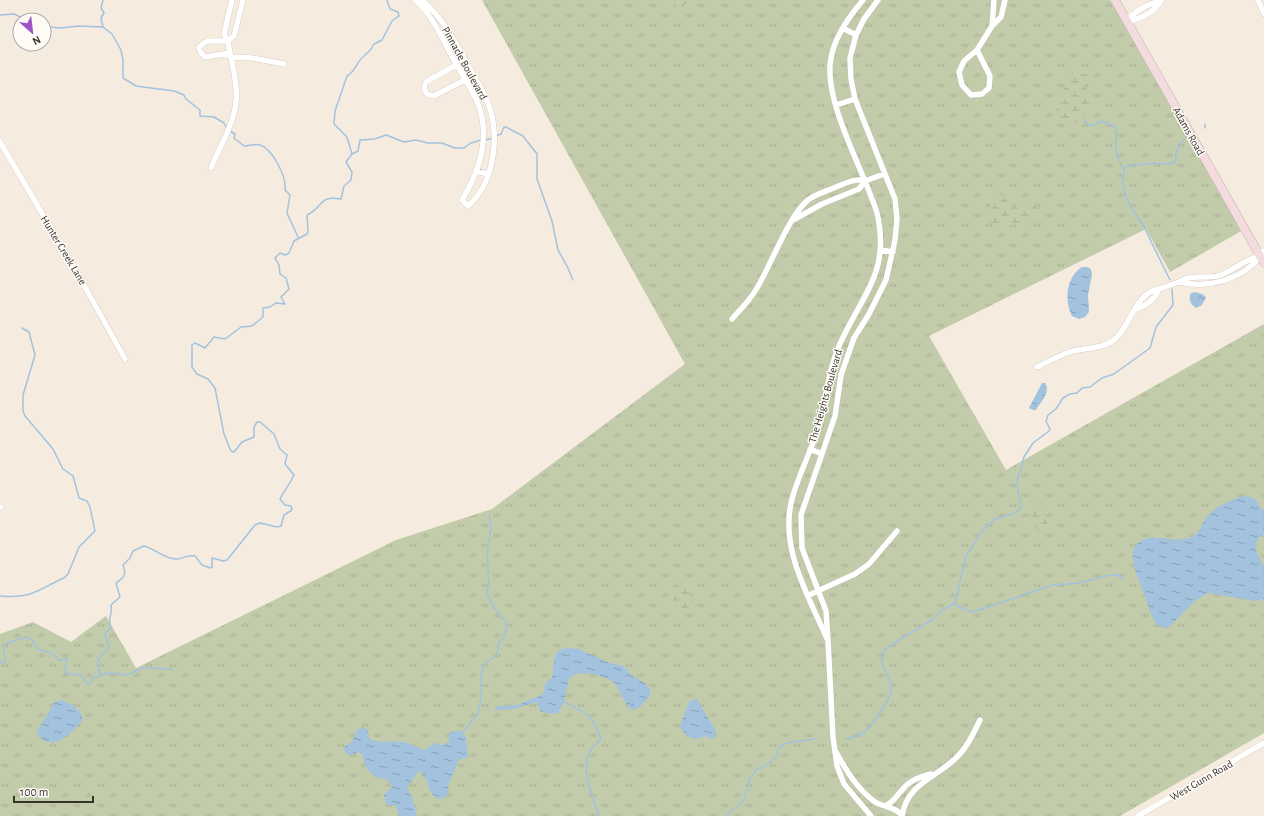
<svg xmlns="http://www.w3.org/2000/svg" width="1264" height="816" font-family="'Alegreya Sans',sans-serif">
<defs>
<pattern id="grass-tufts" width="24" height="20" patternUnits="userSpaceOnUse"><rect width="24" height="20" fill="#c2cbaa"/><path d="M3 7l-1-3M5 7V3M7 7l1-3M15 17l-1-3M17 17v-4M19 17l1-3" fill="none" stroke="#a7af93"/></pattern>
<pattern id="wetland-marsh" width="20" height="14" patternUnits="userSpaceOnUse"><rect width="20" height="14" fill="#c2cbaa"/><path d="M1 5h8M5 5V1M11 12h8M15 12V8" fill="none" stroke="#a7af93"/></pattern>
<pattern id="water-ripples" width="26" height="14" patternUnits="userSpaceOnUse"><rect width="26" height="14" fill="#a2c2de"/><path d="M2 4q2-2 4 0t4 0M15 11q2-2 4 0t4 0" fill="none" stroke="#859eb4"/></pattern>
</defs>
<rect width="100%" height="100%" fill="#f5ecdf"/>
<path fill="url(#grass-tufts)" d="M 482,0 L 1110,0 L 1243,230 L 1170,272 L 1146,229 L 929,336 L 1006,470 L 1264,324 L 1264,733 L 1120,816 L 0,816 L 0,634 L 33,622 L 71,642 L 106,616 L 136,668 L 396,540 L 492,509 L 685,364 Z"/>
<path fill="url(#wetland-marsh)" d="M 673,0 L 697,0 L 693,4 L 688,3 L 678,9 Z
M 1075,73 L 1087,74 L 1089,78 L 1085,91 L 1090,107 C 1085,116 1074,125 1064,125 L 1056,110 L 1069,75 Z
M 996,195 L 1002,195 C 1021,215 1013,207 1038,206 L 1039,209 L 1032,221 L 1033,224 L 1031,226 L 985,223 L 991,212 L 991,199 Z
M 1031,502 L 1039,504 L 1050,529 L 1048,532 C 1031,535 1026,514 1031,502 Z
M 677,582 C 688,591 696,598 692,613 L 676,608 L 673,604 Z"/>
<path fill="url(#water-ripples)" d="M 1082,267 L 1087,267 L 1091,269 L 1092,275 L 1088,295 L 1089,312 L 1085,317 L 1079,319 L 1072,316 C 1064,301 1066,277 1082,267 Z
M 1195,292 L 1202,294 L 1206,297 L 1202,305 L 1196,308 C 1190,304 1188,299 1191,293 Z
M 1042,383 L 1045,383 C 1051,393 1041,401 1036,410 L 1033,410 L 1029,408 Z
M 1243,496 C 1262,498 1254,503 1264,511 L 1264,534 C 1248,545 1260,556 1264,567 C 1264,576 1264,590 1264,599 L 1255,601 L 1208,593 C 1190,602 1183,616 1167,628 L 1157,625 C 1150,615 1148,604 1144,594 C 1139,577 1118,543 1150,538 C 1163,536 1183,544 1195,535 C 1200,531 1202,523 1207,517 C 1216,506 1230,500 1243,496 Z
M 567,648 L 579,649 L 607,662 L 623,666 L 633,676 L 646,684 L 650,690 L 650,695 L 640,707 L 632,710 C 623,703 621,691 614,683 C 605,675 578,668 569,679 L 564,702 L 557,714 L 541,712 L 536,702 L 514,709 L 493,710 L 498,706 L 518,705 L 541,695 L 544,692 L 545,684 L 552,677 L 555,656 L 559,650 Z
M 696,698 L 716,731 L 714,739 L 710,739 L 707,736 C 696,741 685,739 680,726 L 689,702 Z
M 61,700 C 70,704 84,709 82,721 C 74,730 59,747 45,741 C 40,739 38,736 37,731 L 55,702 Z
M 362,727 L 367,729 L 370,739 C 381,744 391,740 403,742 C 411,744 416,747 424,750 L 434,743 L 444,745 L 449,741 L 449,735 L 452,731 L 461,731 L 466,737 L 468,757 L 459,760 L 448,786 L 449,795 L 440,799 L 436,798 L 430,791 L 427,781 L 421,772 L 418,772 L 407,788 L 412,797 L 417,816 L 399,816 L 396,806 L 388,805 L 385,801 L 384,795 L 392,787 L 387,779 L 378,778 L 367,770 L 362,754 L 358,752 L 350,756 L 344,751 L 344,747 L 352,742 L 356,731 Z"/>
<g fill="none" stroke-linecap="round" stroke-linejoin="round">
<path stroke="#a2c2de" stroke-width="1.5" d="M 103,0 L 101,8 L 104,13 L 101,18 L 103,27 L 112,34 L 121,50 L 123,60 L 123,78 L 136,86 L 174,91 L 184,95 L 186,99 L 200,110 L 200,116 L 214,117 L 224,123 L 227,129
M 0,15 L 14,14 L 27,20
M 44,26 L 59,28 L 79,26 L 103,27
M 1083,119 L 1089,125 L 1094,125 L 1102,121 L 1116,127 L 1116,153 L 1124,171 L 1123,183 L 1126,197 L 1131,207 L 1143,225 L 1170,280
M 1205,128 L 1205,124
M 230,131 L 235,134 L 234,138 L 244,146 C 249,146 255,143 260,145 C 272,148 287,177 285,190 L 290,195 L 287,213 L 298,237
M 496,136 L 501,134 L 504,127 L 506,127 L 523,136 L 537,154 L 537,179 L 552,221 L 558,250 L 567,266 L 573,280
M 485,140 L 493,138
M 352,154 L 347,137 L 334,124 L 335,111 L 347,76 C 356,71 356,62 364,56 C 369,51 371,51 374,44 L 382,40 L 392,21 L 399,16 L 398,12 L 390,9 L 387,0
M 1124,169 L 1127,166 L 1154,163 L 1168,164 L 1175,162 C 1175,153 1179,144 1185,138
M 0,596 C 32,599 37,590 64,578 L 68,574 L 79,547 L 95,531 L 90,507 L 87,501 L 79,498 L 73,476 L 63,469 L 53,449 L 25,416 L 23,411 L 23,395 L 35,355 L 29,332 L 22,328
M 953,604 L 971,612 C 999,605 1025,593 1053,585 C 1063,583 1074,585 1083,582 C 1092,580 1110,573 1119,575 L 1123,580
M 0,661 L 2,664 L 5,661 L 4,649 L 7,643 L 27,637 L 32,640 L 38,650 L 52,653 L 59,660 L 67,659 L 65,672 L 72,675 L 80,674 L 87,684 L 90,684 L 93,678 L 101,675 L 110,673 L 127,675 L 142,668 L 172,669
M 101,675 L 97,664 L 101,655 L 109,648 L 105,633 L 111,628 C 107,617 113,614 111,605 L 120,597 L 116,583 C 124,577 127,576 123,565 L 130,558 L 133,551 L 144,546 C 155,549 166,560 177,559 C 183,559 185,555 195,556 L 202,565 L 210,568 L 212,567 L 212,558 L 223,561 L 227,560 L 255,525 L 260,523 L 277,527 L 281,526 L 284,515 L 292,510 L 291,506 L 285,505 L 280,499 C 284,491 290,484 294,475 L 285,464 L 287,455 L 280,449 L 274,434 L 260,422 L 257,422 L 254,427 L 254,437 L 242,442 L 234,452 L 231,451 L 224,434 L 215,388 L 208,379 L 197,374 L 192,367 L 192,345 L 195,343 L 205,348 L 214,337 L 225,339 L 241,327 L 252,326 L 263,317 L 263,308 L 270,307 L 276,303 L 285,304 L 281,297 L 289,289 L 286,278 L 280,274 L 279,265 L 275,258 L 280,253 L 285,255 L 289,253 L 294,241 L 307,234 L 308,232 L 307,215 C 324,207 318,195 341,199 L 344,186 L 351,180 L 352,172 L 346,162 L 352,154 L 358,151 L 360,140 L 375,139 L 386,135 L 404,142 L 416,140 L 428,143 L 442,143 L 455,148 L 464,148 L 471,143 L 481,140
M 564,702 C 584,711 594,717 601,739 C 598,743 590,748 589,753 C 581,774 593,796 599,816
M 463,732 L 478,714 L 481,698 L 481,676 L 483,666 L 497,654 L 499,643 L 503,638 L 507,626 L 504,620 L 492,605 L 487,593 L 489,585 L 487,552 L 491,528 L 489,515
M 846,739 C 851,738 856,737 861,734 C 870,730 891,699 891,689 C 891,673 875,665 885,649 L 933,619 L 944,609 L 955,603 L 966,556 L 983,530 L 995,519 L 1013,514 L 1021,508 L 1017,482 L 1024,457 L 1033,443 L 1049,431 L 1050,429 L 1046,421 L 1048,415 L 1056,409 L 1063,398 L 1070,394 L 1077,393 L 1082,388 L 1090,387 L 1102,378 L 1114,374 L 1150,348 L 1156,327 L 1173,305 L 1172,289
M 727,816 L 729,812 L 742,803 L 748,789 L 749,780 L 756,770 L 765,766 L 775,758 L 779,747 L 787,743 L 815,739"/>
<g stroke="#c1b9ac" stroke-width="6">
<path id="street" d="M 232,0 L 224,34 L 228,41 L 234,36 L 243,0
M 415,0 C 431,13 440,35 450,53 C 459,70 471,87 478,104 C 491,138 479,172 462,200 L 468,206 C 494,183 500,138 489,106 C 484,93 476,79 469,67 C 456,42 443,19 422,0
M 863,0 C 848,18 832,40 830,65 C 827,108 864,171 877,213 C 891,274 861,295 839,346 C 828,370 827,397 820,422 C 813,448 799,473 792,499 C 779,548 809,597 828,641 L 826,611 L 802,548 L 801,515 L 835,416 L 841,375 L 854,338 L 869,314 L 886,280 L 895,240 L 897,219 L 895,199 L 855,99 L 851,79 L 850,58 L 856,35 L 864,19 L 878,0
M 994,0 L 992,26 L 1001,17 L 1005,0
M 1258,0 L 1264,14
M 1161,1 C 1154,12 1140,20 1127,21 C 1135,11 1149,3 1161,1 Z
M 843,28 L 856,35
M 977,50 L 990,76 L 989,88 L 982,94 L 971,95 L 962,85 L 959,72 L 964,61 L 977,50 L 992,26
M 230,57 L 253,58 L 284,64
M 465,60 L 426,82 L 424,88 L 427,94 L 434,96 L 474,75
M 836,105 L 855,99
M 0,142 L 79,276 L 125,359
M 211,168 C 219,148 234,124 236,102 C 238,82 231,61 228,41 L 207,41 L 199,47 L 201,53 L 205,57 L 230,53
M 476,171 L 488,174
M 865,181 L 884,174
M 880,250 L 893,252
M 1260,256 C 1246,259 1235,269 1221,275 C 1208,280 1192,273 1179,282 C 1208,289 1248,279 1263,251 L 1264,251
M 1159,289 L 1179,282
M 732,319 C 741,309 751,299 757,288 C 771,265 789,215 808,200 C 816,194 827,191 836,187 C 846,183 855,178 865,181 L 859,189 L 822,204 L 793,220
M 1037,367 C 1047,362 1057,357 1067,353 C 1082,347 1104,350 1116,338 C 1132,323 1135,293 1159,289 C 1155,299 1146,306 1136,309
M 810,449 L 822,454
M 0,507 L 1,507
M 809,595 L 855,574 L 869,564 L 897,531
M 828,641 L 833,737 L 837,766 L 844,784 L 871,816
M 836,752 C 846,770 857,789 875,802 C 883,807 897,807 902,816
M 885,806 C 894,802 896,796 903,789 C 910,780 920,777 931,774
M 902,816 C 907,784 935,778 955,759 C 967,748 973,734 980,720
M 1138,816 L 1264,743"/>
</g>
<g stroke="#c1b9ac" stroke-width="9">
<path id="secondary" d="M 1115,0 L 1264,263"/>
</g>
<use href="#street" stroke="#fff" stroke-width="5.5"/>
<use href="#secondary" stroke="#f3dbe0" stroke-width="8"/>
</g>
<g text-anchor="middle" stroke-width="3" stroke-linejoin="round" paint-order="stroke">
<g font-size="11" fill="#37342f" stroke="#fefaf5">
<text transform="translate(465 63) rotate(61)" y="4">Pinnacle Boulevard</text>
<text transform="translate(1189 131) rotate(61)" y="4">Adams Road</text>
<text transform="translate(64 250) rotate(59)" y="4">Hunter Creek Lane</text>
<text transform="translate(825 396) rotate(-74)" y="4">The Heights Boulevard</text>
<text transform="translate(1201 780) rotate(-30)" y="4">West Gunn Road</text>
</g>
</g>
<g transform="translate(32 32) rotate(152)"><circle r="19" fill="#fefaf5" stroke="#aeaba6"/>
<path d="M0-3L7 15L0 10L-7 15Z" fill="#9e54c7"/>
<text y="-6" font-size="11" font-weight="bold" text-anchor="middle" fill="#37342f">N</text>
</g>
<path d="M14 796v6h79v-6" fill="none" stroke="#37342f" stroke-width="2"/>
<text x="20" y="796" font-size="12" fill="#37342f" stroke="#fefaf5" stroke-width="3" paint-order="stroke">100 m</text>
</svg>
